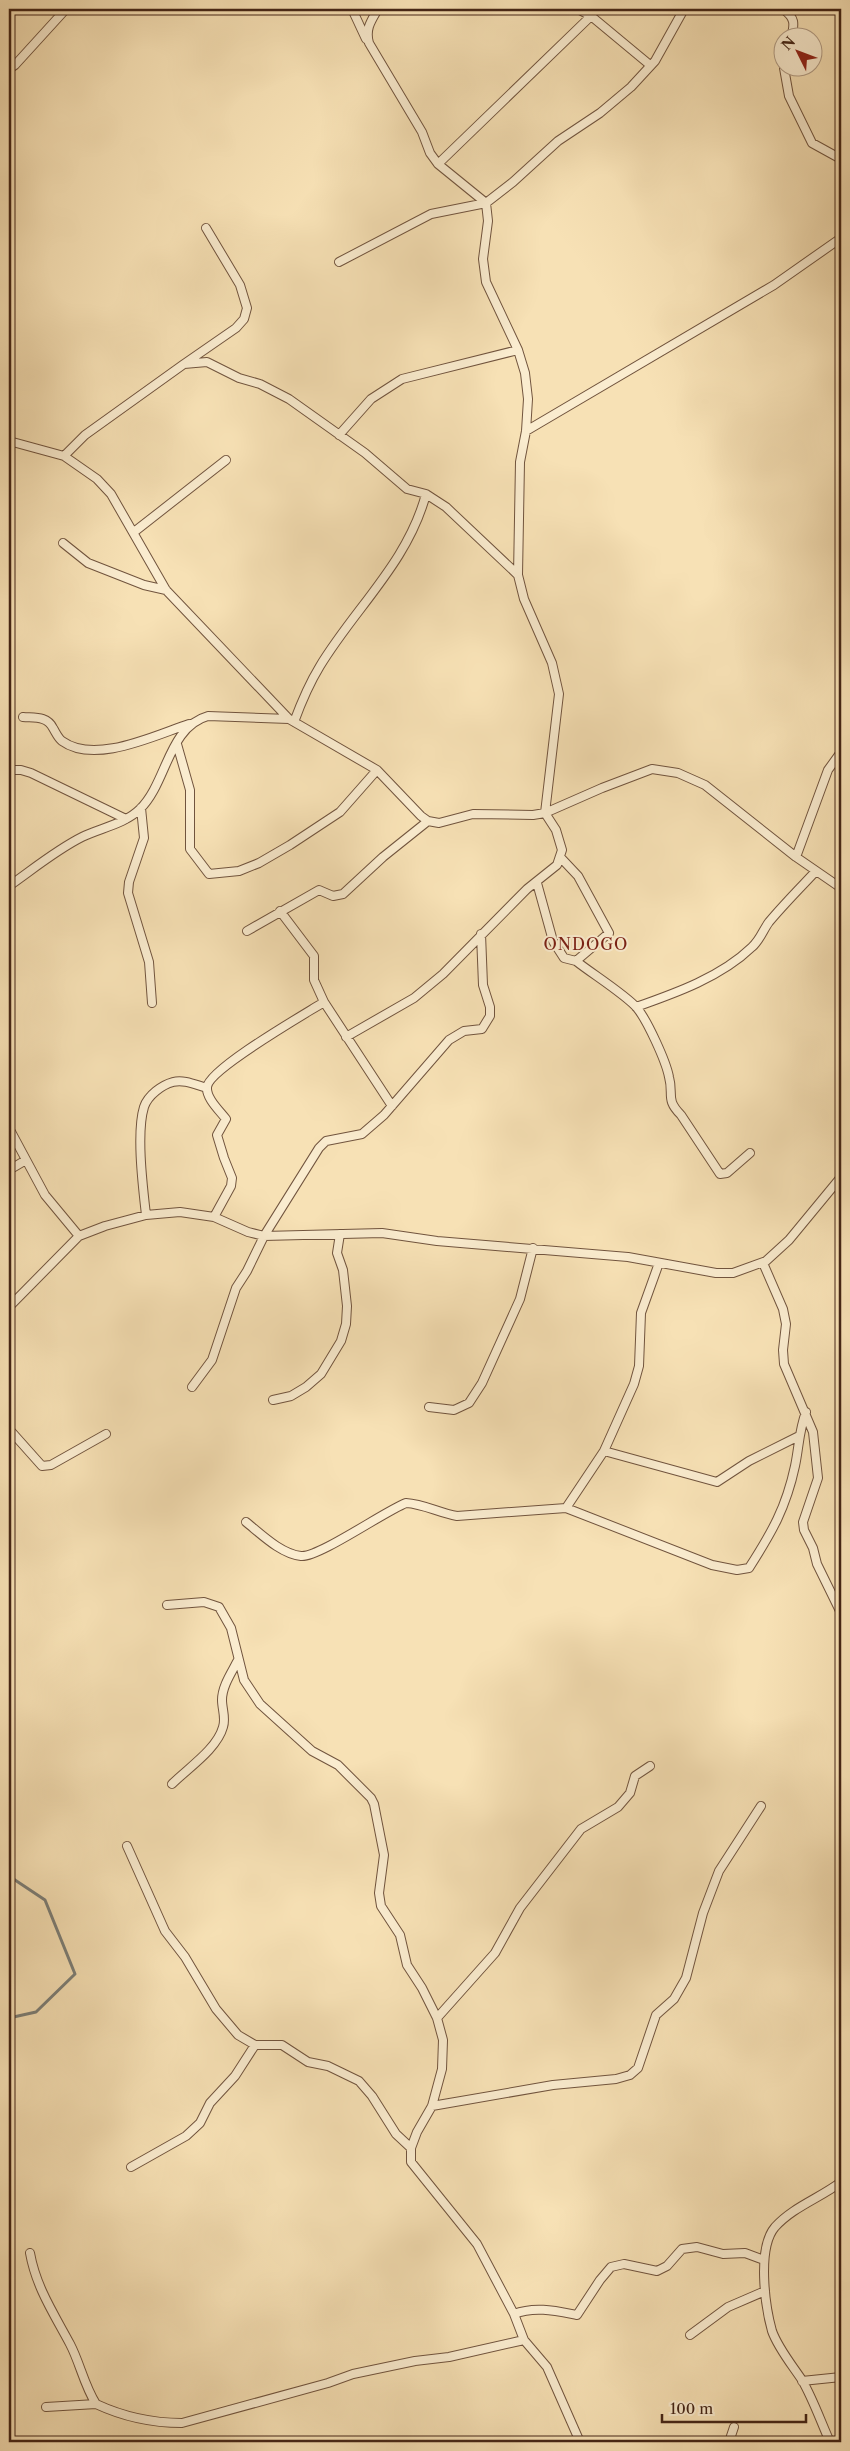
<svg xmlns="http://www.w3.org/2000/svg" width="850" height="2451" font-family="'Libre Caslon Text',serif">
<rect width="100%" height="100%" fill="#f7e1b5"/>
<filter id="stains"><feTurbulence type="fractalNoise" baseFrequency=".004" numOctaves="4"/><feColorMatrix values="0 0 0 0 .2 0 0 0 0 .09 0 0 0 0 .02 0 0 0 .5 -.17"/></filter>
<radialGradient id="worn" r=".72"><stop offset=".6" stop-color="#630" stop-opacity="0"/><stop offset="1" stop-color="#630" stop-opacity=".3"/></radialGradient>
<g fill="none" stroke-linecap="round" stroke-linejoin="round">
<path stroke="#7c7f78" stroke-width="3" d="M 9,1876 L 45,1900 L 75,1974 L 36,2012 L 9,2018"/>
<g stroke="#71543e" stroke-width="10">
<path id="street" d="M 352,9 L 366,39
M 578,9 L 591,16 L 650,65
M 783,9 C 795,18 795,23 791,38
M 784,68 L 789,96 L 812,143 L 841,159
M 9,69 L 15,65 L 66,9
M 438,164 L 591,16
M 339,262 L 431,214 L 486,203 L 513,182 L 558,141 L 600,113 L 631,87 L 655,61 L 684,9
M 184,364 L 236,328 L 244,319 L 247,308 L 240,285 L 206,228
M 526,431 L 774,285 L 841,238
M 339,435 L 371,399 L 402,379 L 518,350
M 9,441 L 64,456 L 97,479 L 111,494 L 166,590 L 289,719 L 377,770 L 421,816 L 428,821 L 439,823 L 473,814 L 533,815 L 545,813 L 602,788 L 652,769 L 678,773 L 705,785 L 796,857 L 841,888
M 64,456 L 85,435 L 184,364 L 207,362 L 239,378 L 260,384 L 289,399 L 365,453 L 407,489 L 426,494 L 446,507 L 518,575
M 134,532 L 226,460
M 63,543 L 88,563 L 144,585 L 166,590
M 23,717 C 35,718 47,716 53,728 C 56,733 58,738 62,741 C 95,765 155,735 189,724
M 294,722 C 301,703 309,684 320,666 C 355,608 408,562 426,494
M 177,744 L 190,790 L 190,849 L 209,874 L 239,871 L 259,863 L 290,845 L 340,812 L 377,770
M 9,770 L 21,770 L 31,773 L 126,819
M 141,808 L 144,838 L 129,882 L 128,893 L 149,962 L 152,1003
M 796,857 L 828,770 L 841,752
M 561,858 L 578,876 L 609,933 L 576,961
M 537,883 L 553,941 L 564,958 L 576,961 C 591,973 626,995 637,1008 C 647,1020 666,1061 669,1077 C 674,1095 665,1099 681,1115 L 720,1174 L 727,1173 L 750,1153
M 9,886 C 32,870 56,850 82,837 C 100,828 125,824 140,809 C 167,783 168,727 208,716 L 289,719
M 280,911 L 314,956 L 314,980 L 324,1002 L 392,1106
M 247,931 L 319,890 L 333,896 L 343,894 L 383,857 L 428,821
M 636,1007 C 676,993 721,977 752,947 C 760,940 763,930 769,922 C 784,904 800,888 816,871
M 346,1037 L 414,998 L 443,974 L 527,889 L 557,865 L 562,850 L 556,830 L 545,813 L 559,694 L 552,663 L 524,599 L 518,575 L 520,462 L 526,431 L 528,399 L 525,373 L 518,350 L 486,282 L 483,259 L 488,221 L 486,203 L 438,164 L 430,153 L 422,132 L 369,43 C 365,29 371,21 378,9
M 9,1128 L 45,1195 L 79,1236
M 9,1170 L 26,1160
M 146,1215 C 143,1188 136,1133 144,1107 C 148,1095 162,1085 173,1082 C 184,1079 196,1085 207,1088
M 214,1217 L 231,1186 L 232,1178 L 224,1158 L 217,1135 L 226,1119 C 219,1110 206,1098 207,1087 C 209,1069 305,1014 324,1002
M 763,1263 L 783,1309 L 786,1324 L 783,1350 L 784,1364 L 813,1432 L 818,1478 L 803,1522 L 804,1530 L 813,1548 L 817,1564 L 841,1613
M 9,1307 L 79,1236 L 105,1226 L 146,1215 L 180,1212 L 214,1217 L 248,1232 L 264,1236 L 382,1233 L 437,1241 L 628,1257 L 716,1273 L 733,1273 L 766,1261 L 789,1240 L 841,1177
M 192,1387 L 212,1360 L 236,1288 L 247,1271 L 264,1236 L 319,1148 L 326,1141 L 362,1134 L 384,1115 L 449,1040 L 464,1031 L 482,1029 L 490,1016 L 490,1007 L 483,985 L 481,934
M 273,1400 L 291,1396 L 306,1387 L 321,1374 L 341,1341 L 346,1324 L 347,1306 L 343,1270 L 337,1253 L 340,1234
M 429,1407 L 454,1410 L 469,1403 L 482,1383 L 520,1299 L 533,1248
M 9,1429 L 42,1466 L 51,1465 L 106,1434
M 604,1451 L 717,1482 L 749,1461 L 799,1436
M 566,1508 L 712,1565 L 737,1570 L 749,1568 C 772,1532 786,1508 795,1466 C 799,1447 799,1430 806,1412
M 246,1522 C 261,1534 281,1554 301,1556 C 318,1558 385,1511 406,1503 C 424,1504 439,1513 457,1516 L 566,1508 L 604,1451 L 634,1384 L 639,1366 L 641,1313 L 659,1263
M 167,1605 L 204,1602 L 219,1607 L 231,1628 L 244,1680 L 260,1704 L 312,1751 L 338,1765 L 371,1798 L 374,1804 L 384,1855 L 379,1893 L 381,1906 L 400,1935 L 407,1965 L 422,1988 L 437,2018 L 443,2040 L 442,2069 L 432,2106 L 417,2132 L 411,2148 L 411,2162 L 477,2244 L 514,2314 L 524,2340 L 547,2367 L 580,2442
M 172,1784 C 188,1768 217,1749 223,1727 C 226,1718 222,1709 222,1700 C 222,1686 232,1672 238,1660
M 127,1846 L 165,1931 L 185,1957 L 216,2009 L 238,2035 L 255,2045 L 282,2045 L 308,2062 L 328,2066 L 359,2081 L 372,2096 L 396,2134 L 411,2148
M 437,2018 L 495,1953 L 520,1908 L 581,1829 L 618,1807 L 630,1793 L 635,1776 L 650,1766
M 432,2106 L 553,2085 L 616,2079 L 630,2075 L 638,2068 L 656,2015 L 674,1999 L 686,1978 L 703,1913 L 719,1871 L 761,1806
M 131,2167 L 186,2136 L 200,2123 L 210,2103 L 235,2076 L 255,2045
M 30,2253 C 36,2287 54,2314 70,2344 C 80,2363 84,2385 96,2404 C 124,2417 152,2423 182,2423 L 328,2383 L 353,2374 L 415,2361 L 449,2357 L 524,2340
M 514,2314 C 535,2306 556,2311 577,2315 L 600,2280 L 611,2267 L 624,2264 L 657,2271 L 667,2266 L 682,2249 L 697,2247 L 723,2254 L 745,2253 L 764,2260
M 690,2335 L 728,2307 L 765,2291
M 802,2381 L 841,2377
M 46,2407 L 96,2404
M 729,2442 L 734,2427
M 830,2442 C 821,2422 813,2399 802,2380 C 792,2365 778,2348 772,2331 C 765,2306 757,2248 775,2227 C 793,2207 820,2198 841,2182"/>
</g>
<use href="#street" stroke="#faeccf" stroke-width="8"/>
</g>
<g text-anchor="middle" stroke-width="4" stroke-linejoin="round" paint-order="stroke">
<g font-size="16" letter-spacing="1" fill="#7a1f14" stroke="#faeccf">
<text x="586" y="950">ONDOGO</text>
</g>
</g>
<rect width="850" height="2451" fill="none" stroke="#f7e1b5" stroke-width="30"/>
<rect x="10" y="10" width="830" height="2431" fill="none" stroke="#442516" stroke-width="2.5"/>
<rect x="15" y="15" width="820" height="2421" fill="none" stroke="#442516"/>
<g transform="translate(798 52) rotate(312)"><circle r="24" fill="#faeccf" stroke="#b19c85"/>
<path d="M0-4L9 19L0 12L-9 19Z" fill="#8f2418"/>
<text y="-8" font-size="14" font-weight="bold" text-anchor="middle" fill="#442516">N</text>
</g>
<path d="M662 2414v8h144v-8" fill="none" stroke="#442516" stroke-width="2.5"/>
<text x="670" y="2414" font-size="15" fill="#442516" stroke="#faeccf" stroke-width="4" paint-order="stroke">100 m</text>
<rect width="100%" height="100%" filter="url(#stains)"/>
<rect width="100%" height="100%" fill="url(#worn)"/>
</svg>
